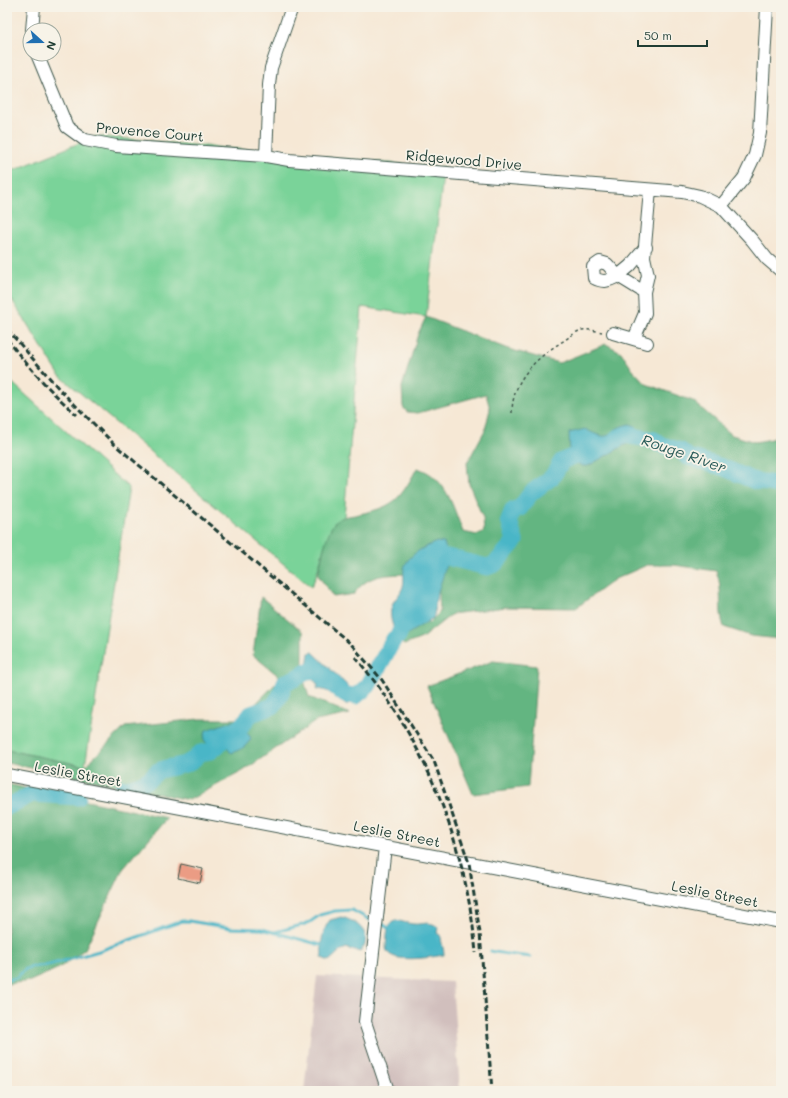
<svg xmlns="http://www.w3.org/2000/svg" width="788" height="1098" font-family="Mali,sans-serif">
<rect width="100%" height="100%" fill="#f7f3e8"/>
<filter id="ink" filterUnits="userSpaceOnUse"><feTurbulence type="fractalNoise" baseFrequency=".025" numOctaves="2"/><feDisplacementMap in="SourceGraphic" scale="8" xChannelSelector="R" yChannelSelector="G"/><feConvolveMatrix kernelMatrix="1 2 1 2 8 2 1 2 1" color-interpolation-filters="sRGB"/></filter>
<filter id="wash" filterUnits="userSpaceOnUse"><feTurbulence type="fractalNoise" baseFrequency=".012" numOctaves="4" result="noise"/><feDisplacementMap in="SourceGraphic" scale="16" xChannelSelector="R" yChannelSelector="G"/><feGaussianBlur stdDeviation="0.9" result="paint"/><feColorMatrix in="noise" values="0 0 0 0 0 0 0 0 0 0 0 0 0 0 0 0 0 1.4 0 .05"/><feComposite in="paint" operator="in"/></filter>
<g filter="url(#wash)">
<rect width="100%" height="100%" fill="#f6e8d5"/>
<path fill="#d1bfbd" d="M 317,976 L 452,982 L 460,1091 L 304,1091 Z"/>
<path fill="#7ad399" stroke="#4c8866" d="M 96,136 L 444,168 L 426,317 L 362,307 L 344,517 C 322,530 323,566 311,587 L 60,376 L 7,292 L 7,173 Z
M 7,378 L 129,488 L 85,766 L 7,750 Z"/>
<path fill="#63b581" stroke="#41795a" d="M 426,317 L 508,349 L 559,363 L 606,344 L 621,352 L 632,369 L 646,384 L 693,401 L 732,435 L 755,442 L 772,439 L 781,435 L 781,639 L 751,636 L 724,627 C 717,609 724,588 716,571 L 674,565 L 647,565 L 615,579 L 576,608 L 506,607 L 452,614 L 422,638 L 404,645 L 396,638 L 416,625 L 429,623 L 440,612 L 438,577 L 427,553 L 406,564 L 406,574 C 384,575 368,574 354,594 L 333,597 L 318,575 C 321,561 326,532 335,522 C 340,517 348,516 355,515 C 393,507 399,502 417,468 C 446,476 453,507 463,532 L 477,535 L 484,531 L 483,518 L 469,484 L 467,463 L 485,430 L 490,409 L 486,394 L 418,413 L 407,412 L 403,407 L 402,387 L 418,334 Z
M 261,597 L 303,632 L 303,677 L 309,697 L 350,714 L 316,721 L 243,771 L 189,800 L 7,763 L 7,750 L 85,766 L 125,727 L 199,719 L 241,719 L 281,678 L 253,655 Z
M 493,661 L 537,666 L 528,787 L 473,794 L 427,686 Z
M 7,784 L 167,818 L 123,869 L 85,949 L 59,968 L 30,981 L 7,984 Z"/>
<path fill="#4ab6c7" stroke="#347a7e" d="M 630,424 L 636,426 L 639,437 L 588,466 L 582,466 L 570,459 L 569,433 L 585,429 C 617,446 604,428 630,424 Z
M 437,542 L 444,543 C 452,563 440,580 436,599 C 434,605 436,612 433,618 L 400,639 C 393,630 388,616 392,605 C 394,599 400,595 402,589 C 405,582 403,575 404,568 C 408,554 426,546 437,542 Z
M 313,652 L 353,691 L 356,699 L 346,705 C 338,699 327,687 316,690 L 318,685 L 305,669 L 307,666 L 309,653 Z
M 233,721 L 242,725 L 251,738 C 247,747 240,750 231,753 L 227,748 L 212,750 L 204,740 L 206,730 Z
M 341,917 C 358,921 375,935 360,952 L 346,948 L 339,952 L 329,961 L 322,958 C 321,943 321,932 330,920 Z
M 397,920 C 402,922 407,923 413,924 C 423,925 429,920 438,927 L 437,933 L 441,936 C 441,943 444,948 444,955 C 432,957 393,964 387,951 C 385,947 387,940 387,935 C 388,927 389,923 397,920 Z"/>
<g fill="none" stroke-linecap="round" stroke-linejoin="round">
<path stroke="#4ab6c7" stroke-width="3" d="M 380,922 L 388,928
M 275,932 L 302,925 L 310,922 L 320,915 L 335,911 L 352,910 L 370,920
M 491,951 C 495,953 523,956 530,957
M 7,980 L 16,978 L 24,970 L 31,967 L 49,965 L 99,951 L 182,921 L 189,921 L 231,928 L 262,929 L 321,945"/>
<path stroke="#4ab6c7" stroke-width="17" d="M 617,438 L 625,435 L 654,440 L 659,444 L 681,451 L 688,457 L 722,467 L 755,481 L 781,485
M 429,566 L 433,559 L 447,557 L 487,567 L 495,564 L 515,541 L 509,520 L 513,510 L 520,508 L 531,493 L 552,477 L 562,461 L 591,449
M 123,788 C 131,788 143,784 149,779 C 152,777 155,773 158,771 C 175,764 187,769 200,753 L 211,751 L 242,725 L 251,714 L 273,706 L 280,696 L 285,682 C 296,680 303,672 314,669 L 345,695 L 356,696 L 368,686 L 394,639 L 398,636 L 407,616
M 7,807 L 32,794 L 78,797"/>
</g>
<g id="blocks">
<path fill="#eb9c84" d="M 181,864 L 203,869 L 200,883 L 178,878 Z"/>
</g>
</g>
<g filter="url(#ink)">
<use href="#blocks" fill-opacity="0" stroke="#3f574c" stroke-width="1"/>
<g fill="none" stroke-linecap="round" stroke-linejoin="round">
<g stroke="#3f574c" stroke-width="14">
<path id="minor" d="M 32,30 L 34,7
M 37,54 L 67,127 L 85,140 L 116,146 L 266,156 L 289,160 L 682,192 L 700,196 L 721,206 L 752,240 L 767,259 L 781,271
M 266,156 L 269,85 L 271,68 L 292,7
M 721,206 L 744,178 L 755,155 L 760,133 L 767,7
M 600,262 L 607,264 L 618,276 C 609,281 603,283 594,278 L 593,267 Z
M 644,292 L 618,276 L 630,266 L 646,247
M 613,333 L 647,343
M 634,339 L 645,313 L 644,292 L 648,275 L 644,257 L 650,190
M 7,775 L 781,922
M 385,847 L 365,1022 L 388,1091"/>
</g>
<path stroke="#3f574c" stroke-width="1.5" stroke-dasharray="3 3" stroke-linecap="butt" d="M 512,413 C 512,379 537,357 565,340 C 569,337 576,332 581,330 C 587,329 596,331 602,332"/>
<use href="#minor" stroke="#fff" stroke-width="12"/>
<path stroke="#1f3d34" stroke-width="3" stroke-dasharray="6 3" stroke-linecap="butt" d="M 7,329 L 60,390 L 114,444 L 351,644 L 382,680 L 434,761 L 469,863 L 480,933 L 492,1091
M 7,339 C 28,367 51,392 77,415
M 355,657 C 426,740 466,844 476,953"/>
</g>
</g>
<g text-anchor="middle" stroke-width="3.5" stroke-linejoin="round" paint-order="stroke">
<g font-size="14" fill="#1f3d34" stroke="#f7f3e8">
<text transform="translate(150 132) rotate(5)" y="5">Provence Court</text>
<text transform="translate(464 160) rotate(5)" y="5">Ridgewood Drive</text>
<text transform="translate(78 774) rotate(10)" y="5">Leslie Street</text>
<text transform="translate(397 834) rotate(11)" y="5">Leslie Street</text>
<text transform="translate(715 894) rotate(11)" y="5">Leslie Street</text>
</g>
<g font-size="15" font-style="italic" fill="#2a5b59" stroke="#f7f3e8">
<text transform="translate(684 454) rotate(19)" y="5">Rouge River</text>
</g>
</g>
<rect width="788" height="1098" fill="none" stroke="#f7f3e8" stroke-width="24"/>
<g transform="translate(42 42) rotate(111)"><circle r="19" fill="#f7f3e8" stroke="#a1aaa0"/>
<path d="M0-3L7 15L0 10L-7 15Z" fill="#1f6fb2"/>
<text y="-6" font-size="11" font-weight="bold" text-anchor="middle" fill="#1f3d34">N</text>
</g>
<path d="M638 40v6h69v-6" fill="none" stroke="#1f3d34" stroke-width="2"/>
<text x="644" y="40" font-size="12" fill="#1f3d34" stroke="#f7f3e8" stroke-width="3" paint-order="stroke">50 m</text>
</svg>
